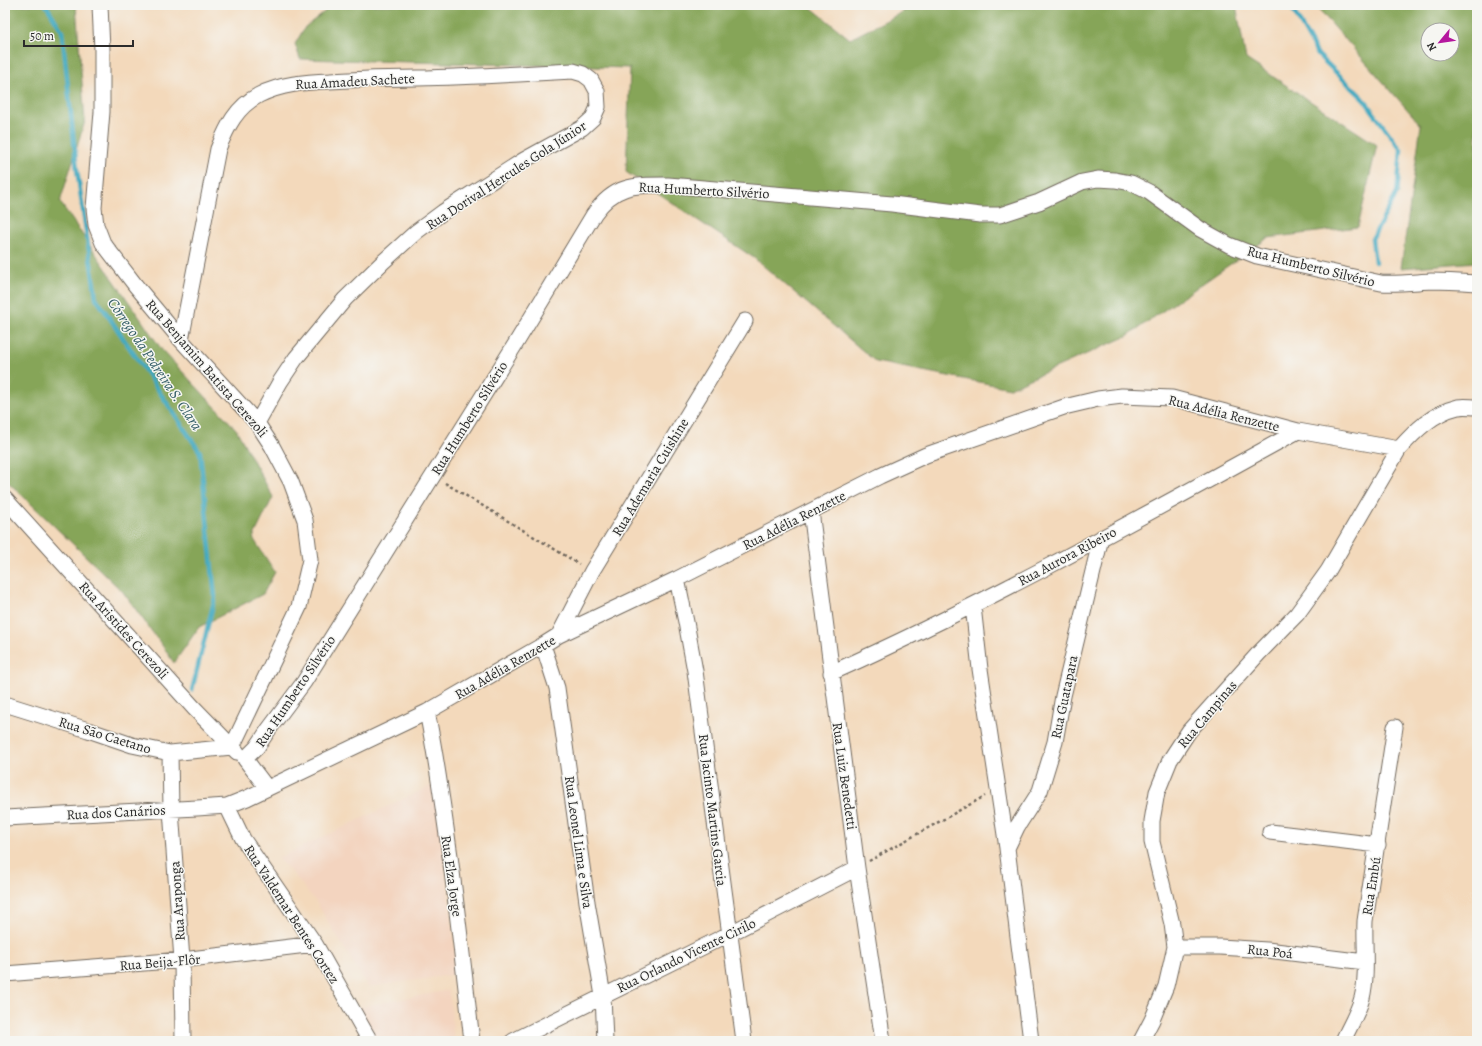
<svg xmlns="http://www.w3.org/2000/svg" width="1482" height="1046" font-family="Alegreya,serif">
<rect width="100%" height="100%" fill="#f6f6f2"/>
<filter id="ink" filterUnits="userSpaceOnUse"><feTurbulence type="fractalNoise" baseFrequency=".025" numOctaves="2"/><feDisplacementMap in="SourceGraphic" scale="8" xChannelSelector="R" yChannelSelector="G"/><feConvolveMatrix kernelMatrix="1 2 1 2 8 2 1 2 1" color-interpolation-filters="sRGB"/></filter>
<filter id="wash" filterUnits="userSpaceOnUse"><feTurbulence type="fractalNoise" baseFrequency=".012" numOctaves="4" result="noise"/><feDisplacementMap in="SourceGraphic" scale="16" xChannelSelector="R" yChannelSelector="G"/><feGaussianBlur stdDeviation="0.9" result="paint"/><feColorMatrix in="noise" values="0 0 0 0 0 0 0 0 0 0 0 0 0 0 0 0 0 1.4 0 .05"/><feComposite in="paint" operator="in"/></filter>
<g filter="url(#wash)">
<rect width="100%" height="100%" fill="#f3d9bb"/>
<path fill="#f3d4bf" d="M 435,784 L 458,974 L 368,987 L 316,902 L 295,876 L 278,858 Z
M 449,990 L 454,1041 L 377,1041 L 359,1007 Z"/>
<path fill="#86a559" stroke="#586842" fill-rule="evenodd" d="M 5,5 L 76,5 L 85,121 L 60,202 L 162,350 L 236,429 L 273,497 L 253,538 L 275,572 L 263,594 L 199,627 L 174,663 L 164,648 L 123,592 L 5,479 Z
M 333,5 L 808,5 L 850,39 L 916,5 L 1236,5 L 1246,59 L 1377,145 L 1358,227 L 1268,238 L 1127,336 L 1010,388 L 876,362 L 754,258 L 626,172 L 630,68 L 300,59 L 295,44 L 305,27 Z
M 1315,5 L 1477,5 L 1477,262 L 1401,268 L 1421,125 ZM 1428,30 L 1452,30 L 1452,54 L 1428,54 Z"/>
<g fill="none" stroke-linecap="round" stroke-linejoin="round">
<path stroke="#3fa8bf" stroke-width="4.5" d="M 46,5 L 62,31 L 77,170 L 96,298 L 200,452 L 215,597 L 192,690
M 1290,5 L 1318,55 L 1363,98 L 1401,150 L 1397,193 L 1372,239 L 1375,262"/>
</g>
</g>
<g filter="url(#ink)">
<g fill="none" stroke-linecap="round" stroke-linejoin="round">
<g stroke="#71685d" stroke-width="17">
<path id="minor" d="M 181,340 L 218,149 C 227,127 236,107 259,95 C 281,84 305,82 330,81 C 359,79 388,78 418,78 C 469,77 521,74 573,71 L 583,74 L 591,80 L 597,91 L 598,107 L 593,118 L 582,128 L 524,160 L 443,212 L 416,232 L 384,261 L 345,299 L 296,358 L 280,382 L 257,423
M 5,499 L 194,708 L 237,752
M 811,511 L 857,868 L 883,1041
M 677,579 L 686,622 L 695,671 L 744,1041
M 973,606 L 980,669 L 1007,848 L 1031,1041
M 559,635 L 592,571 L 745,321
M 543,645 L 557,688 L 587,902 L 603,996 L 605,1041
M 831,673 C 991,601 1145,515 1298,431
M 5,704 L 88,730 L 132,745 L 170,753 L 232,747 L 299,607 L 310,560 L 305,520 L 291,482 L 272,446 L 257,423 L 181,340 L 136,286 L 103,243 L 96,225 L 94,208 L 102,112 L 102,50 L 100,5
M 427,712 C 437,760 443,808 450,856 C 458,918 465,979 472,1041
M 170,753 L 171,810 L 182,960 L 183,1041
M 267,788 L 245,759 L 257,747 L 269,729 L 304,682 L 516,343 L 594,214 C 615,184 635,185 668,185 L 892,204 L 980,215 L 1000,215 L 1039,202 L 1082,182 L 1098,179 L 1115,180 L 1131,183 L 1149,192 L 1200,229 L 1229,245 L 1257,256 L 1381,283 C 1398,284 1414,282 1431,281 C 1446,281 1462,282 1477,283
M 227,806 L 243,839 L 315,944 L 370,1041
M 5,818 L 197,808 L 227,806 L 247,798 L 427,712 L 543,645 L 559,635 L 677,579 L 880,476 L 926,455 L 1064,407 L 1098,399 L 1122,396 L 1172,398 L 1298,431 L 1399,449
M 1270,832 L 1378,845
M 1007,848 L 1017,827 L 1040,791 L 1055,742 L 1063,696 L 1101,538
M 1175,947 L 1220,947 L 1267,950 L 1365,962
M 5,974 L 182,960 L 315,944
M 513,1041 L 729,934 L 857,868
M 1141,1041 L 1152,1020 L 1166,986 L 1175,947 L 1172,924 L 1152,842 L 1152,821 L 1157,792 L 1170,760 L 1189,731 L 1259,653 L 1297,614 L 1328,571 L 1399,449 C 1415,431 1433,413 1458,407 C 1464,406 1471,407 1477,407
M 1343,1041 C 1349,1027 1358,1013 1362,998 C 1368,973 1364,946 1365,921 L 1395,727"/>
</g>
<path stroke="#71685d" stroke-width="2.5" stroke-dasharray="3 3" stroke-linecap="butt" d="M 445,483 L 579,564
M 869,861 L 985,796"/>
<use href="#minor" stroke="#fff" stroke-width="15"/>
</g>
</g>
<g text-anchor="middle" stroke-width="3" stroke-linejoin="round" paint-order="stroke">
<g font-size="14" fill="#2b2b2b" stroke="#f6f6f2">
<text transform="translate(355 81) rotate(-3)" y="5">Rua Amadeu Sachete</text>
<text transform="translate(506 175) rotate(-33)" y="5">Rua Dorival Hercules Gola Júnior</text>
<text transform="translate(704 190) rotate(3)" y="5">Rua Humberto Silvério</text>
<text transform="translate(1311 266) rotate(14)" y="5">Rua Humberto Silvério</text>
<text transform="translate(207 368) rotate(49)" y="5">Rua Benjamim Batista Cerezoli</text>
<text transform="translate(1224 413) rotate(14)" y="5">Rua Adélia Renzette</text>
<text transform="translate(469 418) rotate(-58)" y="5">Rua Humberto Silvério</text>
<text transform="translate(650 477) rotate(-59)" y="5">Rua Ademaria Cuishine</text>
<text transform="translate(794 520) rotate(-27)" y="5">Rua Adélia Renzette</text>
<text transform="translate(1067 556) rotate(-28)" y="5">Rua Aurora Ribeiro</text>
<text transform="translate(124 630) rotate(48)" y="5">Rua Aristides Cerezoli</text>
<text transform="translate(505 667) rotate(-30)" y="5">Rua Adélia Renzette</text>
<text transform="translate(295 691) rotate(-56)" y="5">Rua Humberto Silvério</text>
<text transform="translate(1064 697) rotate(-78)" y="5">Rua Guatapara</text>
<text transform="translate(1207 714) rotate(-50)" y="5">Rua Campinas</text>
<text transform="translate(105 735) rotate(17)" y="5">Rua São Caetano</text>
<text transform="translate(845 776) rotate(82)" y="5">Rua Luiz Benedetti</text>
<text transform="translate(713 810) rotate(83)" y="5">Rua Jacinto Martins Garcia</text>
<text transform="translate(116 812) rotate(-3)" y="5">Rua dos Canários</text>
<text transform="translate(579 842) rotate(82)" y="5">Rua Leonel Lima e Silva</text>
<text transform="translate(452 876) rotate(82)" y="5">Rua Elza Jorge</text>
<text transform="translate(1371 886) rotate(-81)" y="5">Rua Embú</text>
<text transform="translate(177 901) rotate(-94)" y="5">Rua Araponga</text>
<text transform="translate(292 914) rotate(57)" y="5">Rua Valdemar Bentes Cortez</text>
<text transform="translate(1270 951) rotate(6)" y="5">Rua Poá</text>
<text transform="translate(686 955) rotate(-26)" y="5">Rua Orlando Vicente Cirilo</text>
<text transform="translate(160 962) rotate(-5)" y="5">Rua Beija-Flôr</text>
</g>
<g font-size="15" font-style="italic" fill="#335d66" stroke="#f6f6f2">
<text transform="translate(155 364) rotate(56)" y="5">Córrego da Pedreira S. Clara</text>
</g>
</g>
<rect width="1482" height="1046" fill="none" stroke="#f6f6f2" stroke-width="20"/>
<g transform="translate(1440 42) rotate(241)"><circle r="19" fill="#f6f6f2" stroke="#a5a5a2"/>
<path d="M0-3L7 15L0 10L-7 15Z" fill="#b5179e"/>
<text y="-6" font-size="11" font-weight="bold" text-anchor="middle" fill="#2b2b2b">N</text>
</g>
<path d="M24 40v6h109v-6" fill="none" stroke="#2b2b2b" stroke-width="2"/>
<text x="30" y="40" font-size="12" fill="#2b2b2b" stroke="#f6f6f2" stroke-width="3" paint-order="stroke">50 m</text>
</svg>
